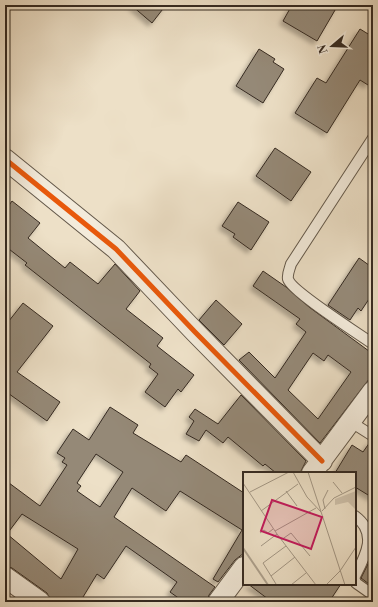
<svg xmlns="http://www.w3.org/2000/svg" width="378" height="607" viewBox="0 0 378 607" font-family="'Libre Bodoni',serif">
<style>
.building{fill:#958977;stroke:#352a21;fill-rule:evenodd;filter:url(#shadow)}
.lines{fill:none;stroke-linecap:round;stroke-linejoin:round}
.service-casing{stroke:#63584a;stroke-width:12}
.minor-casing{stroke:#63584a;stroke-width:22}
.service{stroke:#f3ebdb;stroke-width:10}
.minor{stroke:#f3ebdb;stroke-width:20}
.cycleway-casing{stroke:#f3ebdb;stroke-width:8}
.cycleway{stroke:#e8590c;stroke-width:5}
.inset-river{fill:none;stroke:#aea28f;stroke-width:2}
.inset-road{fill:none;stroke:#a39785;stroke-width:1}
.view{fill:#c2185b;fill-opacity:0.15;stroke:#c2185b;stroke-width:2}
.inset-edge{fill:none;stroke:#352a21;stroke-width:2}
</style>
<defs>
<filter id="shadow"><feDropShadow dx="-3.5" dy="3.5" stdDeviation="2" flood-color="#0004"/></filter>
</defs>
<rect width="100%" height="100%" fill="#ede0c7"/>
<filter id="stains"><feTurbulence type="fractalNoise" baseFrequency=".005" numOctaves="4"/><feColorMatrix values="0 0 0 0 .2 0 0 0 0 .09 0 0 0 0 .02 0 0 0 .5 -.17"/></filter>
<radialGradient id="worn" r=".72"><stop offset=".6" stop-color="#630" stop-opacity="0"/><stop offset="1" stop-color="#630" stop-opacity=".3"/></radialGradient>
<path class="building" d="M131,5H166L152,23Z
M292,5H338L317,41L283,21Z
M360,29L373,37V76L368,85L360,80L327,133L295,113L317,78L326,83Z
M259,49L275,59L273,62L284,69L263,103L236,86Z
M275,148L311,172L291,201L256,176Z
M12,201L40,223L28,238L65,268L70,262L98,284L115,264L140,291L126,309L163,338L157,346L194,375L181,392L178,389L165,407L145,392L158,374L149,367L151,364L25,265L27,263L5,246V211Z
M238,202L269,222L251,250L233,237L235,234L222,226Z
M359,258L373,268V293L361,311L358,308L350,320L328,305Z
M263,271L286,287L309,307L373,354V374L320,443L239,360L249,352L275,378L306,332L296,324L300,319L253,286ZM313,353L324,361L328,355L351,372L318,419L288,390Z
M216,300L242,324L224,345L199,320Z
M23,303L53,326L17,372L60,402L47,421L5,391V326Z
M241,395L306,461L300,473H276L265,464L263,466L228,437L223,443L206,430L199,441L186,434L194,421L189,417L195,409L218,424Z
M110,407L138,425L133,433L181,462L186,455L244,493V553L235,560L218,582L213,579L242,530L180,491L166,511L132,488L114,517L215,587L209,595L207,602H184L170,592L177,582L126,546L104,579L97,574L80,602H51L47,593L12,568L5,566V480L40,506L67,465L62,462L65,458L57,453L73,429L89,440ZM96,454L123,472L100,507L77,491L81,486L77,483ZM22,514L78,549L61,579L7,534Z
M370,442H373V498L355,487V473H335L352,445L363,452Z
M371,558L373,559V587L361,578Z
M248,584H341L329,602H272Z"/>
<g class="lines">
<g class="service-casing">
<path id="service" d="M373,138L291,264C290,268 287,274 288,279C291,291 359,334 373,344
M351,422L373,436
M355,516C378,533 366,555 355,576
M355,580L356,583L373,595"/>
</g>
<g class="minor-casing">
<path id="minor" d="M5,159L116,249L195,332L322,461
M312,473L373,391
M5,577L40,602
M218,602L244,567"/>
</g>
<use href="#service" class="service"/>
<use href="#minor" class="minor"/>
<g class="cycleway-casing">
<path id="cycleway" d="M5,159L116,249L195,332L322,461"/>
</g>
<use href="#cycleway" class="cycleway"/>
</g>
<g transform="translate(243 472)">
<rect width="113" height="113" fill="#ede0c7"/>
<path d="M113,19V38L105,30L92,33V27Z" fill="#cec1ab"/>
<path class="inset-river" d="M0,76L25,113"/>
<path class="inset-road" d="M50,0L64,25L78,40M65,0L102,113M90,10L99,21M0,11L34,62L73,113M43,19L54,34M7,20L46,0M82,37L80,28L85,18M18,39L55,12M79,39L91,26L113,15M32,59L73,36M17,61L21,58L25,61L30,57M38,68L48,61L67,84M18,74L34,62M97,99L113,75M28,104L52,85M33,112L20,91L43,74M48,113L63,101M83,113L97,99"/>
<path class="view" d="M29,28L79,45L68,77L18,59Z"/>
<rect width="113" height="113" class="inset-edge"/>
</g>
<rect width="378" height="607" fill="none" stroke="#ede0c7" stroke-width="20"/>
<rect x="6" y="6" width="366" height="595" fill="none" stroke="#352a21" stroke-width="2"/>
<rect x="10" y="10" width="358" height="587" fill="none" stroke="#352a21"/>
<g transform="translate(332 46) rotate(251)" stroke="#f3ebdb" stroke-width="3" paint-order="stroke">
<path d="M0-3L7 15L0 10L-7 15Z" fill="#352a21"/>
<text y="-6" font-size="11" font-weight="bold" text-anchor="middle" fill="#352a21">N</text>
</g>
<rect width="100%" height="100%" filter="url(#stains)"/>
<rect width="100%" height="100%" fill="url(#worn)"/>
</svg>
